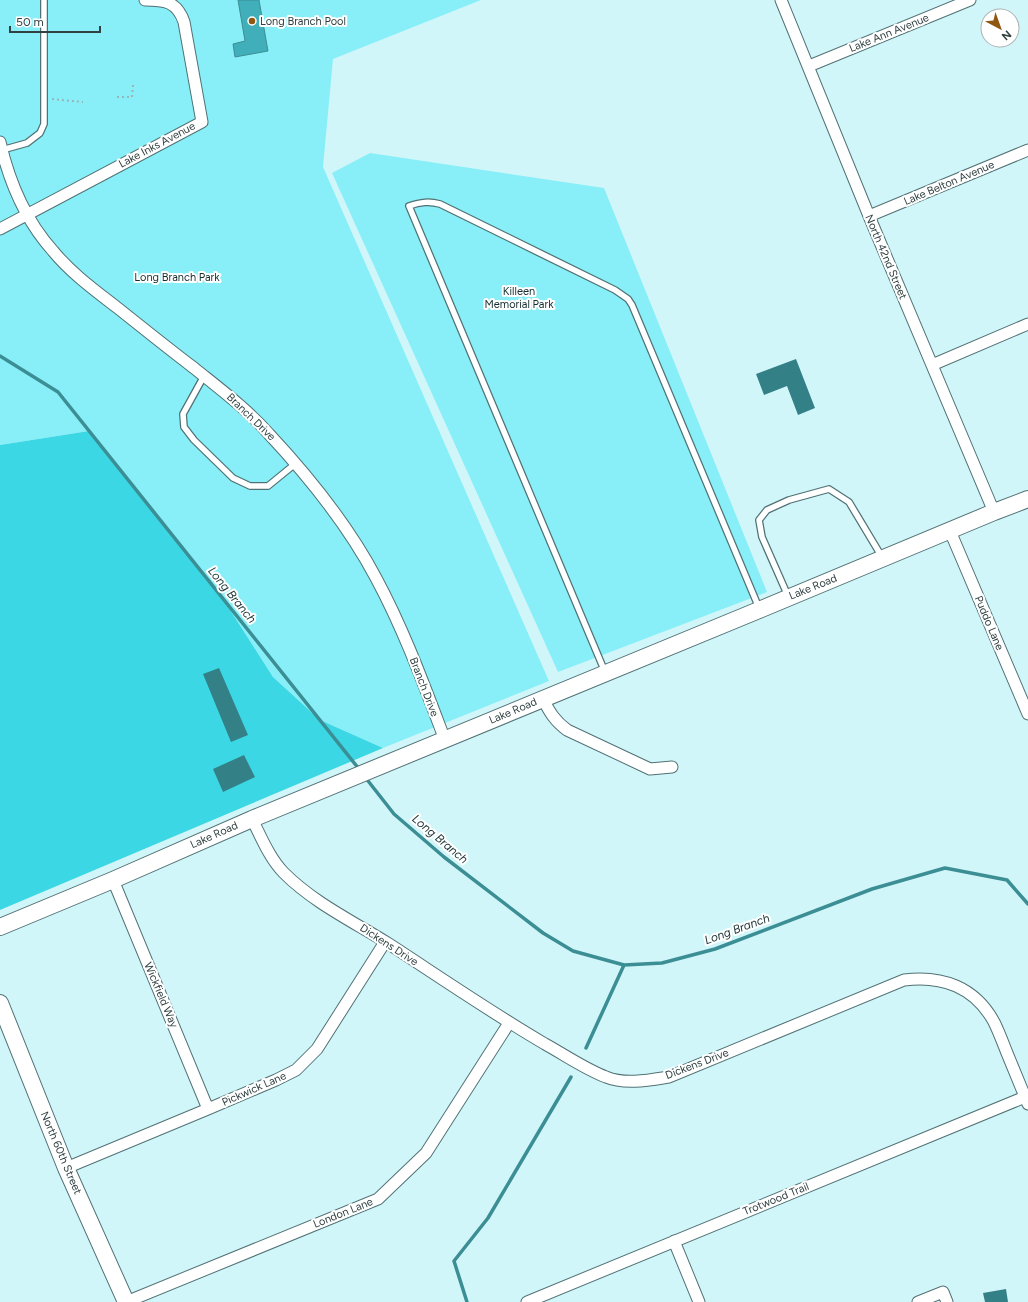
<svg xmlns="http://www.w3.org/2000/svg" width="1028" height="1302" viewBox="0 0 1028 1302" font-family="Figtree,sans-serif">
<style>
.green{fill:#88eff8}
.forest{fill:#3cd7e4}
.water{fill:#40afb9;stroke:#3c8e95}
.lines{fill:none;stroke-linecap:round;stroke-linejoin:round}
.stream{stroke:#3c8e95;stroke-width:3.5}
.building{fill:#338087}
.lane-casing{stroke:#517275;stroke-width:8}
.street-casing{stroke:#517275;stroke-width:13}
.secondary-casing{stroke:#517275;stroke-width:18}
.path{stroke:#98b5b7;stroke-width:2;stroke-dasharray:2 3;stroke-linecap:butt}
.lane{stroke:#fff;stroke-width:5.5}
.street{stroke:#fff;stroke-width:11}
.secondary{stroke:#fff;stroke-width:16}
.poi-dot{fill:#8f570f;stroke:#fff;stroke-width:1.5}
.labels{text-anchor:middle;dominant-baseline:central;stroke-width:4;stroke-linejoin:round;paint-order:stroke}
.poi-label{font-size:11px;fill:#314041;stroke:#fff;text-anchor:start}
.street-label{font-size:11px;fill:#314041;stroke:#fff}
.park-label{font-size:11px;fill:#152e30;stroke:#fff}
.water-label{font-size:12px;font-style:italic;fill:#1c3537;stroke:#fff}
</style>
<rect width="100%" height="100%" fill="#d1f6f9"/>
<path class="green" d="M0,0H481L333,59L323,167L549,681L383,748L320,720L273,677L225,602L89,431L0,445Z
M370,153L604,188L767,592L558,672L332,173Z"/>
<path class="forest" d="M89,431L225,602L273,677L320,720L383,748L0,910V445Z"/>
<path class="water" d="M238,0H259L268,51L235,57L233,44L245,41Z"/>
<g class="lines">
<path class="stream" d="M0,356L58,392L359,769
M365,777L394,814L444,857L543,933L573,951L624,965L662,963L715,949L872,889L945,868L1007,880L1028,904
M586,1048L624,965
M467,1302L454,1261L488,1218L571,1077"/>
</g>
<path class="building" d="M796,359L815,408L798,415L787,386L764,395L756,374Z
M219,668L248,735L231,742L203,674Z
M244,755L255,777L223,792L213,769Z
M1006,1289L1008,1302H985L983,1293Z"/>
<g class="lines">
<g class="lane-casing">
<path id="lane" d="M2,150L27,143L40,133L44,124V0
M204,376L183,414L184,427L194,440L233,478L250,486H268L295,464
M788,596L762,537L759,520L767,510L789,500L829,489L849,502L882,557
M605,672L409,206C421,202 429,201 440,204L615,290L628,299L632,305L759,608"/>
</g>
<g class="street-casing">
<path id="street" d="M781,0L869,216L994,512
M809,66L970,0
M0,142C9,181 26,221 53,251C72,274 96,291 119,309C144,329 169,349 194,368C220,389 247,409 269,434C310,478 348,525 376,578C404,630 424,685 445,740
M869,216L1028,150
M0,229L202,122L184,22C177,1 164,0 145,0
M932,365L1028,324
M950,531L1028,714
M543,699C550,713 555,721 567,730L650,769L672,767
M252,819C261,837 270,859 284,873C314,903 354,922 389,944C441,978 492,1013 545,1044C565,1055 585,1069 606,1077C625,1085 650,1080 669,1077L904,980C942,975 975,987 994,1022C999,1032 1003,1043 1007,1053C1014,1070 1021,1087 1028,1104
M113,880L208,1109
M66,1168L208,1109L276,1080L296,1070L317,1049L385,942
M674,1241L699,1302
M126,1302L378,1199L426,1153L509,1023
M527,1302L1025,1097
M918,1302L943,1292L947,1302"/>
</g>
<g class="secondary-casing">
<path id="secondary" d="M0,927L113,880L252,819L759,610L994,512L1028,499
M0,1003L66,1168L126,1302"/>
</g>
<path class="path" d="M117,97H132L133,85
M52,99L83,102"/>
<use href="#lane" class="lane"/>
<use href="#street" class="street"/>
<use href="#secondary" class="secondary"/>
</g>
<circle class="poi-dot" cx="252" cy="21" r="4"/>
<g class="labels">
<g class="poi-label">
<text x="260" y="21">Long Branch Pool</text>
</g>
<g class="street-label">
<text transform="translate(889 33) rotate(-22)">Lake Ann Avenue</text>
<text transform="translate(157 145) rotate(-28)">Lake Inks Avenue</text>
<text transform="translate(949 183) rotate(-23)">Lake Belton Avenue</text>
<text transform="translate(886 257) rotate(67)">North 42nd Street</text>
<text transform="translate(251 417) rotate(44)">Branch Drive</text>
<text transform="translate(813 587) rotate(-22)">Lake Road</text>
<text transform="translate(989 623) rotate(67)">Puddo Lane</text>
<text transform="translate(424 687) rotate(69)">Branch Drive</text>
<text transform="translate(513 711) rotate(-23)">Lake Road</text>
<text transform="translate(214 835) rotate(-24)">Lake Road</text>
<text transform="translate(389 945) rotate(33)">Dickens Drive</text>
<text transform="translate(161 995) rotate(67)">Wickfield Way</text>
<text transform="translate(697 1064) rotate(-21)">Dickens Drive</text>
<text transform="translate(254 1089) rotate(-24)">Pickwick Lane</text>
<text transform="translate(61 1153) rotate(67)">North 60th Street</text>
<text transform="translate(776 1199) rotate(-22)">Trotwood Trail</text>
<text transform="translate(343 1213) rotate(-22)">London Lane</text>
</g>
<g class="park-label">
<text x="177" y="277">Long Branch Park</text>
<text x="519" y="291">Killeen<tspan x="519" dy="13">Memorial Park</tspan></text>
</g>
<g class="water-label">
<text transform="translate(232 595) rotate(51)">Long Branch</text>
<text transform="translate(440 839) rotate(40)">Long Branch</text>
<text transform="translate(737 929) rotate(-20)">Long Branch</text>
</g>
</g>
<g transform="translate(1000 28) rotate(139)"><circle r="19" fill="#ffffff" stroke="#adb3b3"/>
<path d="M0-3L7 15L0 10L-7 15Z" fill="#8f570f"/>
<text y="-6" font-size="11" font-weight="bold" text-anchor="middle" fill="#314041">N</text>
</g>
<path d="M10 26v6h90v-6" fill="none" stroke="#314041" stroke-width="2"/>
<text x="16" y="26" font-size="12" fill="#314041" stroke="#ffffff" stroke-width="3" paint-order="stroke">50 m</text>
</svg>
